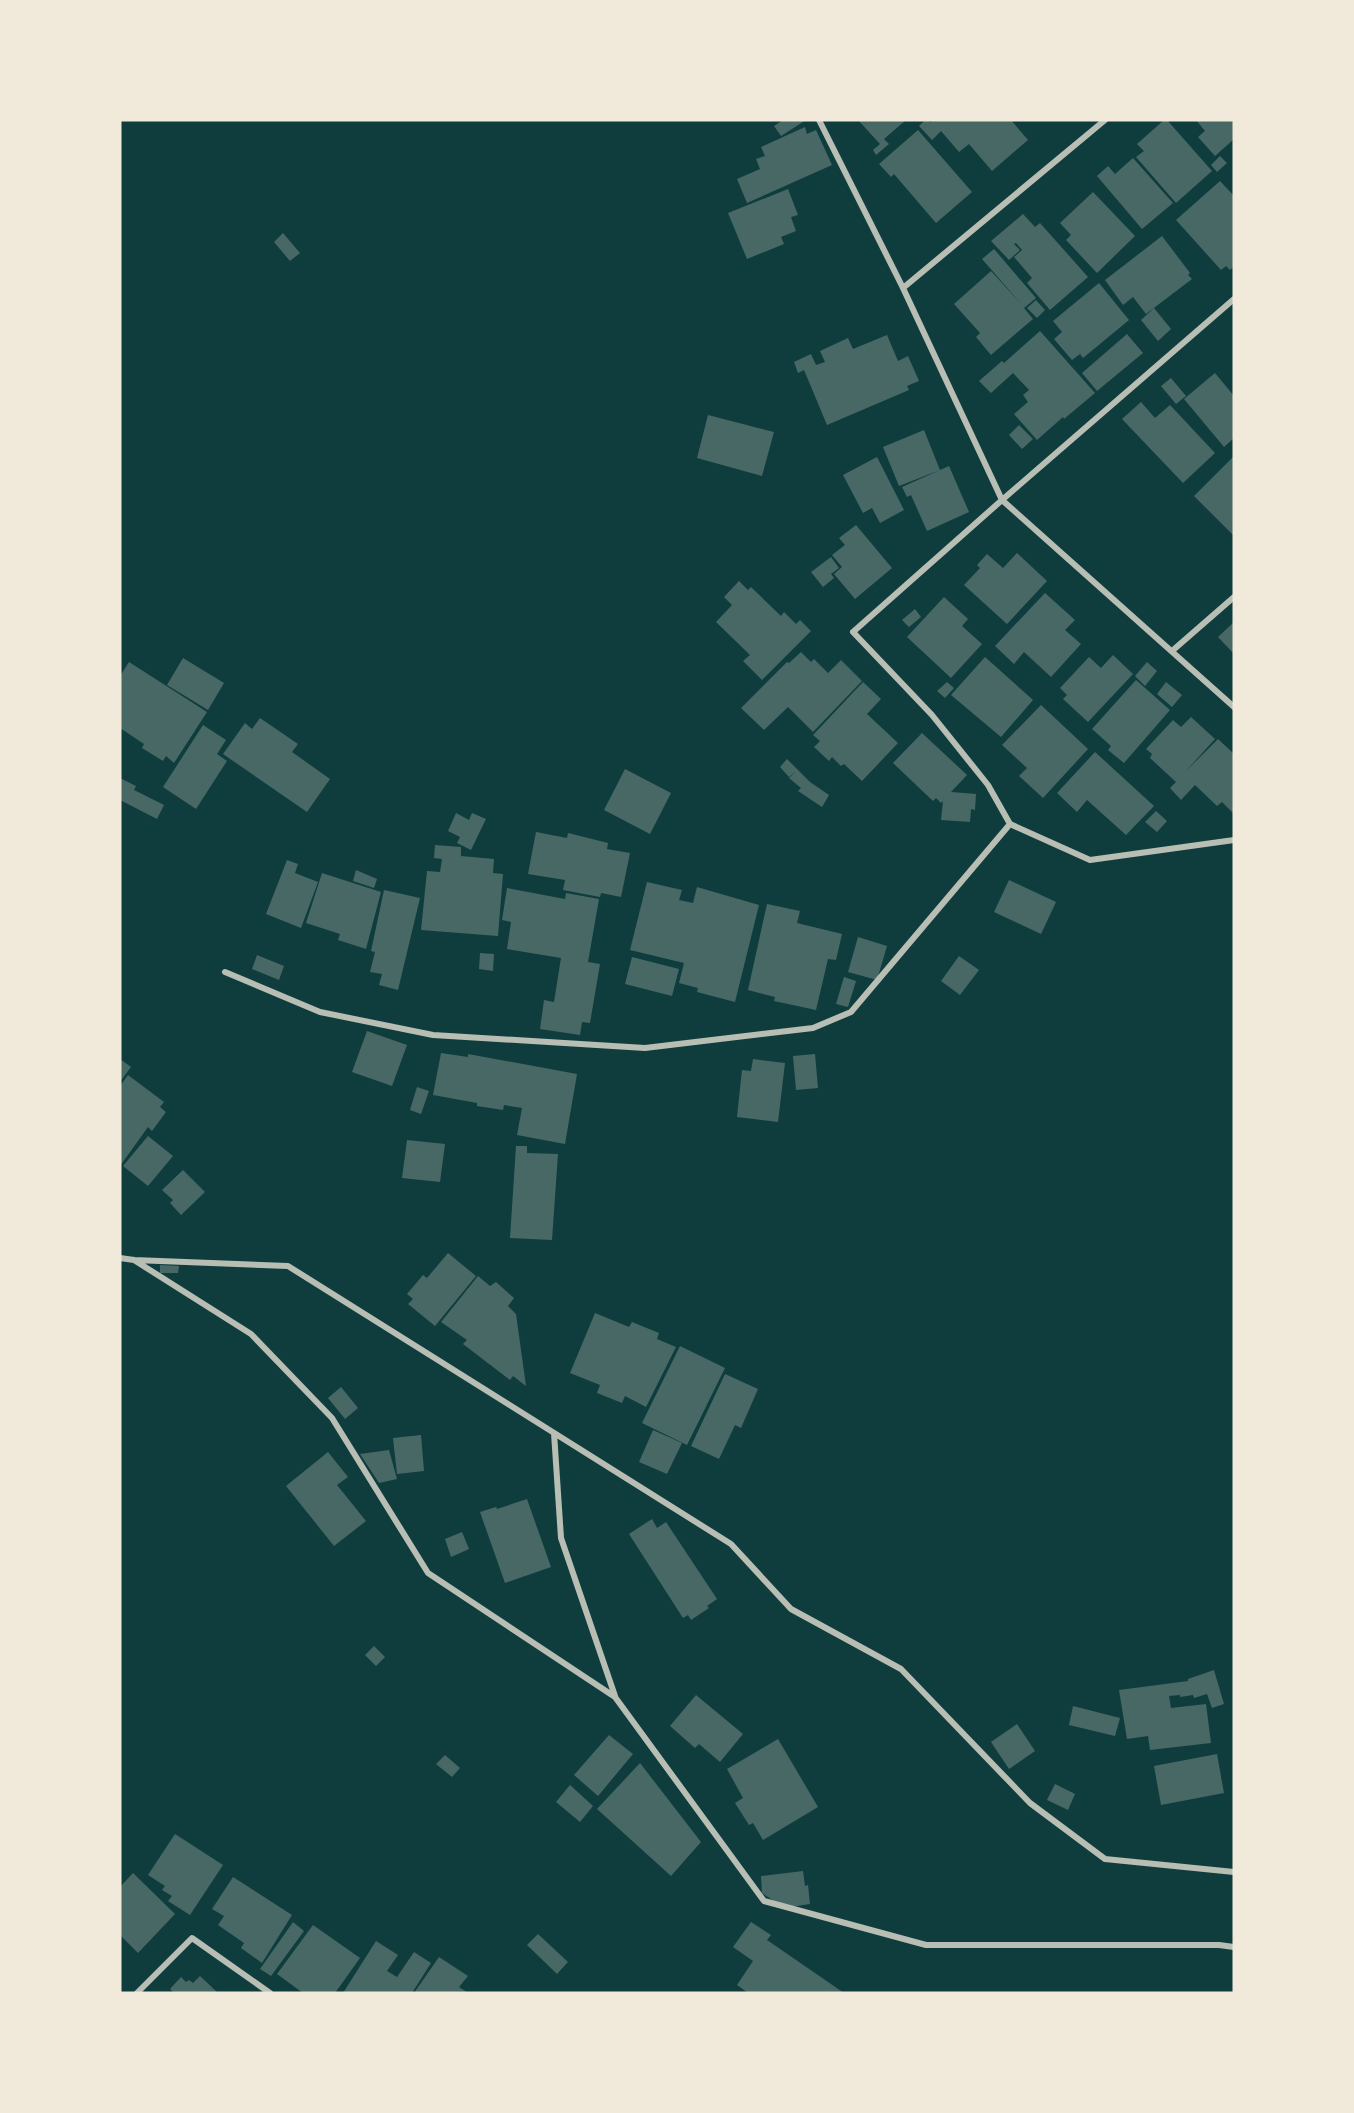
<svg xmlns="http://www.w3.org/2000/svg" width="1354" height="2113" viewBox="0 0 1354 2113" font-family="'Fira Sans Condensed',sans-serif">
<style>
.building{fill:#486865}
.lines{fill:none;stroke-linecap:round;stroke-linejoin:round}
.minor{stroke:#b8beb3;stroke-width:6}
</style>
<rect width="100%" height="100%" fill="#0f3d3e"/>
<path class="building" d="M783,120H806L781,136L774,126Z
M858,120H906L884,139L889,144L876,155L873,150L880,144Z
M925,120L931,122L933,120H1011L1028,140L992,171L969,144L959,152L941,131L932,140L919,126Z
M1164,120H1167L1212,171L1176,203L1136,157L1144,151L1137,144Z
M1196,120H1234V139L1215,156L1198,137L1205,131Z
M805,127L807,134L816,130L832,165L747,203L737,179L760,169L756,159L765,156L761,147Z
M918,130L972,192L936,223L894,174L891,177L879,164Z
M1220,156L1227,163L1217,172L1211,165Z
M1133,158L1173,203L1142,229L1097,176L1108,166L1115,174Z
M1220,181L1234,196V266L1230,270L1226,266L1221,270L1176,220Z
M788,189L798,215L791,217L796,231L781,237L784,244L747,259L728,213Z
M1093,192L1135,236L1097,273L1066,240L1071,235L1060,223Z
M1023,214L1035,227L1040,223L1088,277L1050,310L1027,283L1032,278L1014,257L1022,250L1016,243L1014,244L1020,250L1009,260L991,241Z
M283,233L300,253L290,261L274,242Z
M1162,236L1190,273L1188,275L1192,279L1146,314L1133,297L1123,305L1105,280Z
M994,249L1036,298L1024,308L1033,319L991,355L976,337L980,333L954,304L991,271L1023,306L982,259Z
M1099,283L1129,320L1083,358L1080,354L1072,360L1054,339L1062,332L1053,321Z
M1036,300L1045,310L1037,318L1027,308Z
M1154,308L1171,329L1158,341L1141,320Z
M1040,331L1095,393L1064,419L1063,417L1037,440L1014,414L1028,402L1023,395L1029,390L1013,373L991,393L979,381L1002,361L1004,363Z
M1127,334L1143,353L1097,391L1082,373Z
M887,335L898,361L908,356L919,381L907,386L909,390L827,425L804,370L798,373L794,362L811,354L816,365L825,362L820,351L848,338L853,349Z
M1215,373L1234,396V438L1224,447L1184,399Z
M1171,378L1186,396L1176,404L1161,386Z
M1141,402L1155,418L1170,405L1215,453L1183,483L1122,419Z
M708,415L774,432L762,476L697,458Z
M1019,425L1033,439L1022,449L1009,435Z
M924,430L940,470L899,486L883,447Z
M1234,456V536L1194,496Z
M877,457L904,510L880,523L872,508L863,513L843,475Z
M949,466L969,512L927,531L911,495L907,497L902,487Z
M856,525L892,568L855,599L834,574L842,567L832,555L845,545L839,538Z
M1017,553L1047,581L1007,624L964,585L980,568L977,565L987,554L1003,568Z
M831,557L839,568L831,574L834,578L823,587L811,572Z
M739,581L748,590L751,587L781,616L784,612L796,624L800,620L811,631L762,680L743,661L750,655L716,622L732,605L724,597Z
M1045,593L1075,620L1065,630L1081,644L1051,677L1024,652L1014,664L995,646Z
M944,597L968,619L962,626L982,644L951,678L907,637Z
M915,609L921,617L909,627L902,620Z
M1234,622V654L1218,637Z
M801,652L811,662L814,659L828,673L841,660L862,681L813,732L788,707L764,730L741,708L787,662L789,663Z
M1113,655L1133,674L1088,722L1063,699L1067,695L1060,688L1089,657L1101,668Z
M985,657L1033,700L1001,737L951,695Z
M183,658L224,683L208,710L167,685Z
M129,662L207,712L174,763L166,756L163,761L142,748L144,744L120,728V676Z
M1147,662L1157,671L1145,686L1135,676Z
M1136,680L1170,710L1124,763L1108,750L1111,746L1092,729Z
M863,682L881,699L867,714L898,743L862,781L844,764L841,766L832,757L829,761L814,747L820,741L813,735Z
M947,682L954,688L945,698L937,691Z
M1166,682L1182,695L1172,707L1157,694Z
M1041,705L1088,749L1043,798L1019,776L1027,768L1002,745Z
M1191,717L1215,739L1186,771L1218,739L1234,754V814L1222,802L1217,806L1195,785L1181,800L1170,788L1176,782L1150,758L1152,754L1146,749L1173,720L1181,727Z
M260,718L298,744L292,752L330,779L307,812L223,754L245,723L252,729Z
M203,725L226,740L217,754L227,761L196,809L163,787Z
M922,733L967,775L951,792L976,794L975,810L971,809L970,822L941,820L943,801L941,803L936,798L933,801L893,763Z
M1095,752L1154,806L1126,835L1087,800L1077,812L1057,793Z
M787,759L810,782L829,795L822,807L798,791L801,788L789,778L795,772L789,777L780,767Z
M625,769L671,793L650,834L604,810Z
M120,778L136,786L134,790L164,805L157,819L120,800Z
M1156,811L1167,821L1157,832L1145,822Z
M456,813L469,820L472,813L486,819L471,850L457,843L460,837L448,831Z
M536,832L567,838L568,833L608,843L607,849L630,853L621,897L601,893L600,897L563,890L565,880L528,874Z
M435,845L461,847V856L494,859L493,873L503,874L498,936L421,930L427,871L440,872L442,859L434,858Z
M287,860L298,864L295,873L318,882L301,928L266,914Z
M356,870L377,879L374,888L353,881Z
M322,873L381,892L366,949L338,940L340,934L306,923Z
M1009,880L1056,902L1041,934L994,912Z
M647,882L682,890L679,900L693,903L697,887L759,905L735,1002L697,992L698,988L679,983L684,963L630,950Z
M507,888L565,899L566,893L599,899L588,962L600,964L590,1023L582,1022L580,1035L540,1029L544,1000L554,1002L561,958L507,949L511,922L502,920Z
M384,890L420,898L398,990L379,985L382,974L370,972L375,952L371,951Z
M767,904L800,911L797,923L842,934L836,960L828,959L816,1010L774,1001L775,997L748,990Z
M858,937L887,946L877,980L848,972Z
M480,953L494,954L493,971L479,969Z
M257,955L284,966L279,980L252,969Z
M959,956L979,970L960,995L941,981Z
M632,957L679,969L672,996L625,984Z
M844,977L856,981L848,1007L836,1004Z
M367,1031L407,1045L392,1086L352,1072Z
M441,1053L468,1057V1054L577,1074L565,1144L517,1135L522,1108L504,1105L503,1110L477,1106V1103L433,1095Z
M815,1054L818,1088L796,1090L793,1056Z
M120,1059L131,1067L120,1082Z
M753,1059L785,1063L778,1122L737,1117L742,1070L751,1071Z
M128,1075L164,1102L160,1107L166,1112L152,1131L148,1127L120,1166V1086Z
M417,1087L429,1091L421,1114L410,1110Z
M148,1136L173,1156L148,1186L123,1166Z
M407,1140L445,1144L440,1182L402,1178Z
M516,1146H527V1153L558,1154L552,1240L510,1238Z
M183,1170L205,1192L181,1215L170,1203L173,1200L162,1190Z
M448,1253L476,1276L435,1326L408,1304L413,1299L407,1294L423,1275L427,1278Z
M160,1265L179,1266L178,1273H160Z
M478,1276L490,1286L496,1282L514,1298L508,1306L516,1314L526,1386L513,1376L510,1380L463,1344L467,1340L441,1322Z
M595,1313L629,1327L632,1322L659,1333L657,1339L676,1347L646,1407L625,1396L622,1403L597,1393L600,1385L570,1373Z
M680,1346L725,1368L687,1445L642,1423Z
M725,1374L758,1389L741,1428L735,1425L719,1459L691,1446Z
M341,1387L358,1408L345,1419L328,1398Z
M653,1430L682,1443L667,1474L639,1462Z
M421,1435L424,1471L397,1474L393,1438Z
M389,1450L397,1479L379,1483L360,1454Z
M328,1452L348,1477L337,1485L366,1521L334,1546L286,1486Z
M527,1499L551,1567L505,1583L480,1512L496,1507L497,1509Z
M652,1519L657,1528L666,1522L717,1599L707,1606L709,1608L691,1620L688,1615L683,1618L629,1534Z
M462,1532L469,1549L451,1557L445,1539Z
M374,1646L385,1657L376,1666L365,1655Z
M1214,1670L1224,1704L1212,1708L1207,1694L1194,1698L1193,1695L1180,1697V1695L1169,1696L1171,1708L1206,1704L1211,1743L1150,1750L1148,1736L1127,1739L1119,1690L1188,1681V1679Z
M696,1695L743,1734L720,1762L699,1744L695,1748L670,1726Z
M1073,1706L1120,1718L1115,1736L1069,1725Z
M1017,1724L1035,1751L1009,1769L991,1742Z
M609,1735L633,1754L598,1796L574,1775Z
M778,1739L818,1807L763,1840L753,1823L749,1825L735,1803L743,1798L727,1769Z
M1217,1754L1224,1793L1161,1805L1154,1766Z
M445,1755L460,1768L452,1777L436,1764Z
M640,1763L701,1842L671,1876L597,1809Z
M1055,1784L1075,1794L1068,1810L1047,1800Z
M570,1785L593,1806L580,1822L556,1802Z
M175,1834L223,1865L190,1915L168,1901L172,1896L162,1890L165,1886L148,1875Z
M803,1871L805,1886L808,1885L810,1904L784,1908L762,1893L761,1876Z
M133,1873L175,1914L138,1953L120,1935V1887Z
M233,1877L292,1915L262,1963L241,1948L244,1943L218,1925L224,1916L212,1909Z
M293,1922L304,1931L271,1976L260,1969Z
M751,1922L771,1935L767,1940L844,1993H748L737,1985L753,1961L733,1947Z
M313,1925L360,1958L335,1993H303L277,1974Z
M538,1934L568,1962L557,1974L527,1945Z
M376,1941L398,1955L387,1971L397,1977L414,1952L431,1963L412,1993H343Z
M439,1957L468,1976L459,1987L468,1993H414Z
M200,1976L218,1993H174L170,1989L181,1977L186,1982L189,1980L193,1983Z"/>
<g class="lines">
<path class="minor" d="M819,120L903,288L1002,500L1234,707
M903,288L1105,120
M1172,651L1234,597
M1010,824L988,785L932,715L853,632L1002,500L1234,299
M225,972L320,1012L433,1035L645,1048L813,1028L851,1012L1010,824L1090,860L1234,840
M120,1258L134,1260L288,1266L731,1544L791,1609L901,1669L1030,1803L1105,1859L1234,1872
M134,1260L251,1334L332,1418L428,1573L615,1697L764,1901L926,1945H1219L1234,1947
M554,1433L561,1538L615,1696
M137,1993L192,1938L270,1993"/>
</g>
<rect width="1354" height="2113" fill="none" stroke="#f1e9da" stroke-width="243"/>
</svg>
